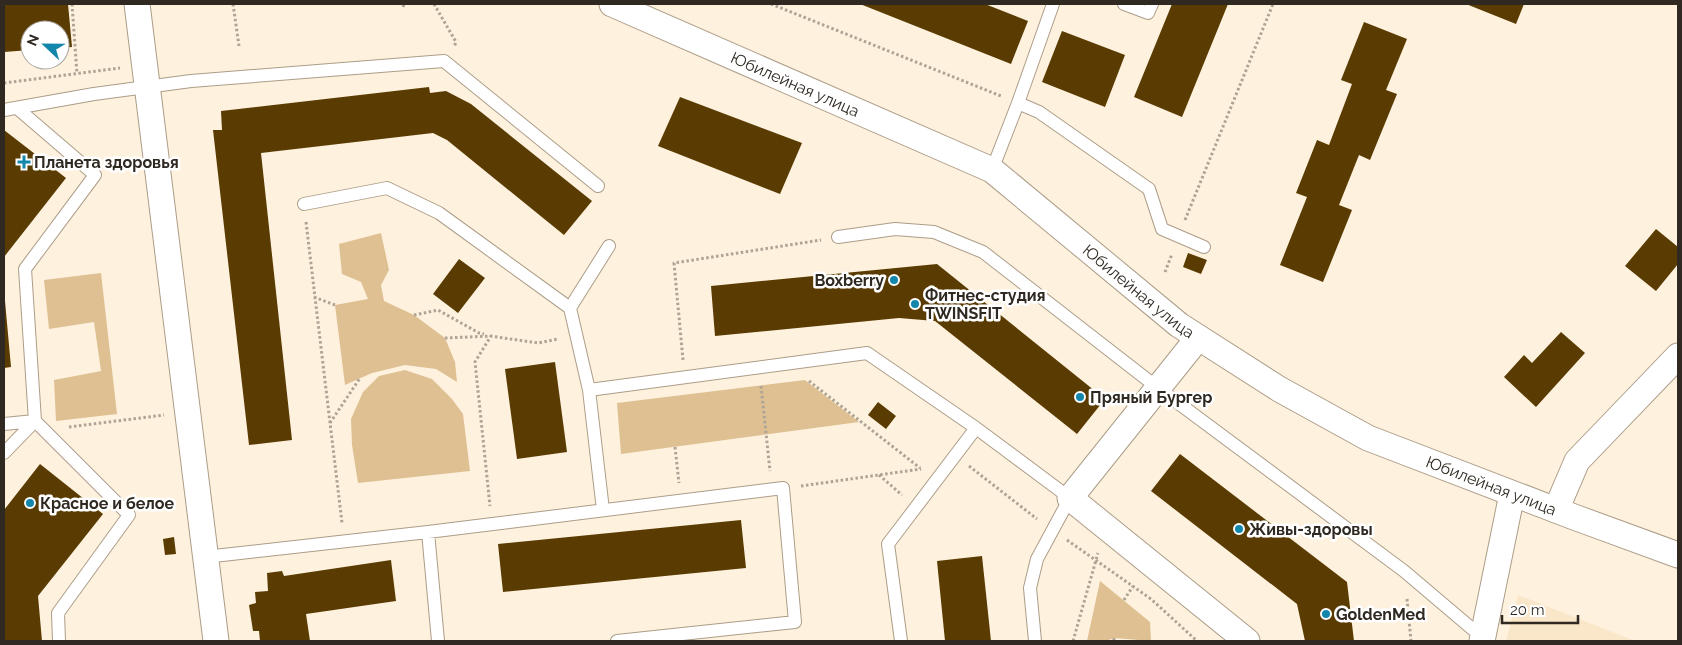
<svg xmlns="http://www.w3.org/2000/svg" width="1682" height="645" viewBox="0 0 1682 645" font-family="Raleway,sans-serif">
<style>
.built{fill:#fae6c8}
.green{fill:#dfc093}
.building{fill:#5a3c02}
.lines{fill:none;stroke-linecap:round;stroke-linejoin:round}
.service-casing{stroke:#ac9d88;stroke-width:14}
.minor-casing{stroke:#ac9d88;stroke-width:27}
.path{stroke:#aea495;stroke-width:3;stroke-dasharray:2.5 2.5;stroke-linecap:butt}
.service{stroke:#fff;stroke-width:12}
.minor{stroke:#fff;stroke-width:25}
.poi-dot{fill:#1386ab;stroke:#fff;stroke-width:2}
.labels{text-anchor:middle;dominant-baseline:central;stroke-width:5;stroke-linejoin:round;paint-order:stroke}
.street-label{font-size:16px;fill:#2f2921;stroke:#fff}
.poi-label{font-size:16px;font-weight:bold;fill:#2f2921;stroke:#fff;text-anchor:start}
</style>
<rect width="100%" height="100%" fill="#fef1de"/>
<path class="built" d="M1518,595L1635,641H1506Z"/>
<path class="green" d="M381,233L389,270L381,285L384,301L414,315L445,338L455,362L457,382L436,369L405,365L372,373L345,385L335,305L368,299L361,282L342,274L339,244Z
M101,273L117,414L56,421L54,380L101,371L94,322L49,329L44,280Z
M405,370L432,379L452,399L463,414L470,471L358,483L352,445L351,419L363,392L379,376Z
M805,380L859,422L621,454L617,403Z
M1100,581L1150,622L1151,641L1114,638L1106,641H1087Z"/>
<path class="building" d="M4,4H68L72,47L60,48V30H30V50L4,52Z
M860,4H985L1028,21L1011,64Z
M1172,4H1228L1182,117L1134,97Z
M1466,4H1524L1516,24Z
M1364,22L1407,39L1386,90L1397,94L1370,160L1359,155L1339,205L1352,210L1323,282L1280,265L1307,197L1296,193L1317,140L1329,145L1352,84L1341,80Z
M1062,31L1125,55L1105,107L1042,82Z
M429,87L430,93L446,91L471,104L592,201L564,235L447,140L433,133L261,153L292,440L249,445L213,130H222L221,111Z
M680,97L802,143L780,194L658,146Z
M4,130L66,178L4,257Z
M1656,229L1678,247V264L1656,291L1625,266Z
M1188,253L1207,260L1201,274L1183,267Z
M459,259L485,278L458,313L433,294Z
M937,264L1105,399L1077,434L935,321L899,318L715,336L711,286Z
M4,301H5L11,367L4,368Z
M1561,332L1585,353L1536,407L1504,377L1524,355L1532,363Z
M555,362L567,452L517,459L505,369Z
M878,402L896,416L886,429L868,415Z
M1180,454L1347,582L1354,641H1305L1297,604L1151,491Z
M40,464L103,514L38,596L42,641H4V510Z
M741,520L746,568L503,592L498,544Z
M174,537L176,554L165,555L163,539Z
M982,556L991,641H945L937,561Z
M391,560L396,601L306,614L310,641H260L259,631H253L249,605L256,603L255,592L268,591L267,573L282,571L284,576Z"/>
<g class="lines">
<g class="service-casing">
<path id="service" d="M1124,4L1148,13L1152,4
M1018,103L1039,112L1149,189L1162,229L1204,247
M17,108L95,175L25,269L35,421L129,515L58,613L59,641
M4,110L94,94L191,81L444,61L598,186
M992,170L1018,103L1053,4
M304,204L387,188L439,213L570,308L589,390
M838,237L895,229L934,232L983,252L1158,388L1404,571L1483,638
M570,308L609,246
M4,424L35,421
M4,453L35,421
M603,510L589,390L867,353L976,428L1070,498L1037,559L1030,588L1035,641
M428,532L438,641
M205,557L428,532L783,488L795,622L617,641
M901,641L888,544L976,428"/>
</g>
<g class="minor-casing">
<g id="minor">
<path d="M137,4L216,641"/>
<path id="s1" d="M612,4L992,170L1179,325L1279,389L1368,438L1574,517L1678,555"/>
<path d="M1198,338L1070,498L1247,641"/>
<path d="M1556,510L1577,461L1678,356"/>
<path d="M1482,641L1512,494"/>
</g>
</g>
<path class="path" d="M72,4L77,74
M233,4L239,46
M434,4L456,42L454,47
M771,4L1001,96
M403,7L404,4
M4,83L120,68
M1185,220L1273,4
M306,222L342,523
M1165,272L1172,254
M314,297L335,305
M414,315L438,310L479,333L484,334
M490,336L538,343L558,339
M445,338L491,336L475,362L490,506
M683,360L674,263L821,240
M809,381L920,468
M761,386L770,471
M330,423L360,378
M69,427L164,415
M675,447L679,483
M969,466L1037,519
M879,475L902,495
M801,486L921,469
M1067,540L1151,599L1197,641
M1407,599L1411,641
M1124,600L1133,586
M1114,638V641
M1073,641L1098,553"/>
<use href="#service" class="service"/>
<use href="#minor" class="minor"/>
</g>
<g class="poi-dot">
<path d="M21.5 154.5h5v5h5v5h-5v5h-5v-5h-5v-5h5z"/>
<circle cx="894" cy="280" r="5"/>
<circle cx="915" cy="304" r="5"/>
<circle cx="1080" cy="397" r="5"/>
<circle cx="30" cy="503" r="5"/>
<circle cx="1239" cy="529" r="5"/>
<circle cx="1326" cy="614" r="5"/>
</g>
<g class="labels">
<g class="street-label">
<text stroke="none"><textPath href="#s1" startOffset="200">Юбилейная улица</textPath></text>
<text stroke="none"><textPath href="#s1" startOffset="605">Юбилейная улица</textPath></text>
<text stroke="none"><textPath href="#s1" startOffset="1010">Юбилейная улица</textPath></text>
</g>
<g class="poi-label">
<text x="34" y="162">Планета здоровья</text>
<text x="884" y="280" text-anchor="end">Boxberry</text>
<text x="925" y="295">Фитнес-студия<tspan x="925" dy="18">TWINSFIT</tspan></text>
<text x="1090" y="397">Пряный Бургер</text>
<text x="40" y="503">Красное и белое</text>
<text x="1249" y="529">Живы-здоровы</text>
<text x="1336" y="614">GoldenMed</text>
</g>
</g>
<rect width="1682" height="645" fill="none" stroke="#2f2921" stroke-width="10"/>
<g transform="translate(45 45) rotate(292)"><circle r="24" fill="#ffffff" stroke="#aca9a6"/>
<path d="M0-4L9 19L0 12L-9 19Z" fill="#1386ab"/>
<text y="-8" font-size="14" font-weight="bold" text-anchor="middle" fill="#2f2921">N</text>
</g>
<path d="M1502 615v8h76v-8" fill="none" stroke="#2f2921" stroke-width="2.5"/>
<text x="1510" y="615" font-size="15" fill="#2f2921" stroke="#ffffff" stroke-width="4" paint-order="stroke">20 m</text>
</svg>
